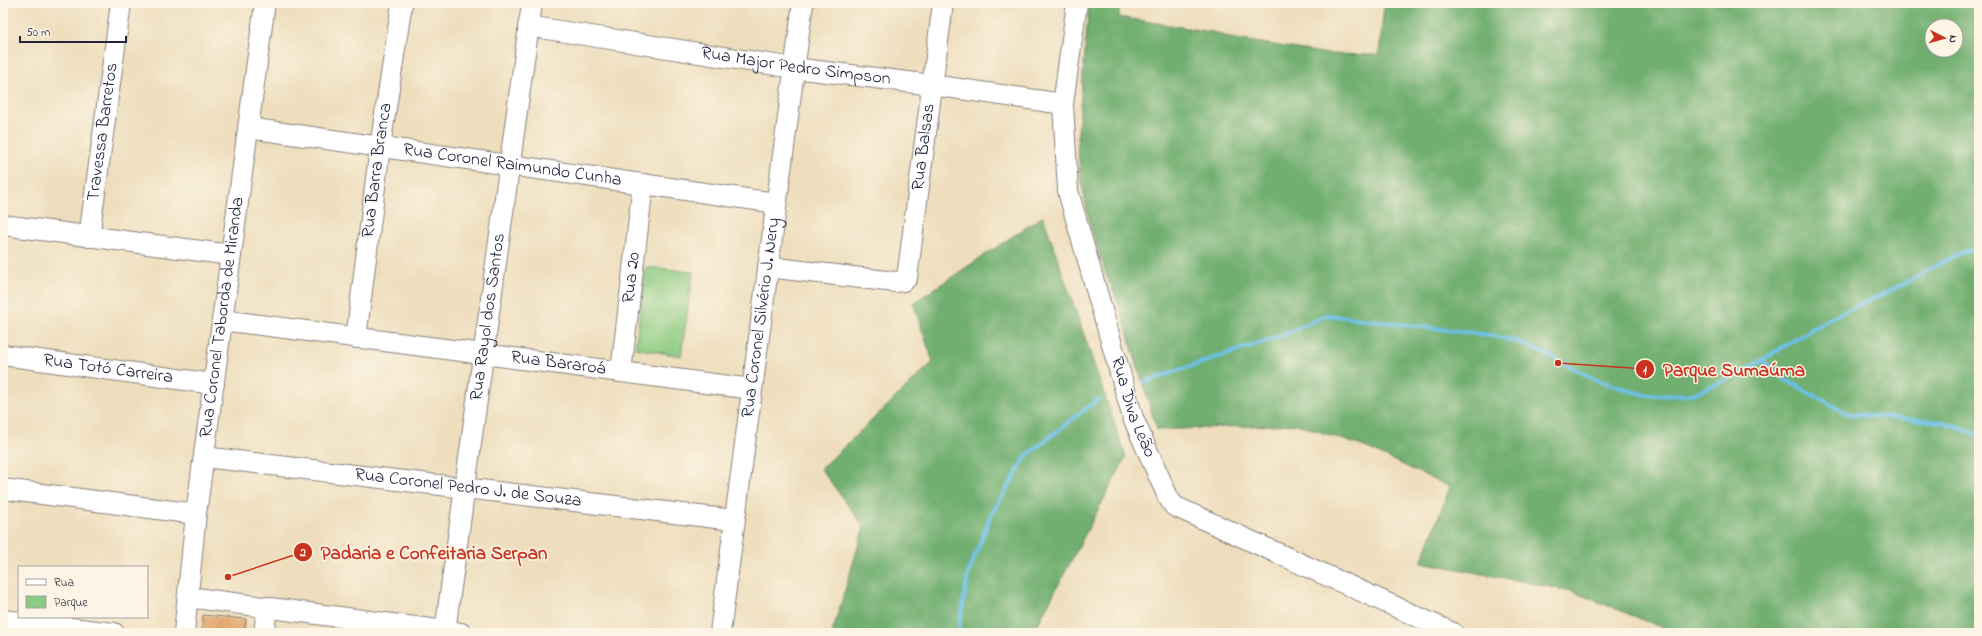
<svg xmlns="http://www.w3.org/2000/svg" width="1982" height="636" viewBox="0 0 1982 636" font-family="'Indie Flower',sans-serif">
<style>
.green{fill:#8ccb81;stroke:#57765e}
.forest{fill:#71af6f;stroke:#4a6855;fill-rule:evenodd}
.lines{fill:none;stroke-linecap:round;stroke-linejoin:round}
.stream{stroke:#6cc1e9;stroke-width:4}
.building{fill:#e2a46a}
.minor-casing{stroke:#88807c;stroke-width:22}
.minor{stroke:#fff;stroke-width:20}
.labels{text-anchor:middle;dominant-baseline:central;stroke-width:3;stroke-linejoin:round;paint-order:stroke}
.street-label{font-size:18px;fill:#22223b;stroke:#fcf5e5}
.leader{fill:none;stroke:#c8321e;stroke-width:1.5}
.callout-dot{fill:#c8321e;stroke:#fcf5e5;stroke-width:1.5}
.mark-label{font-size:12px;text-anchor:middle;font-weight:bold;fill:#fff}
.callout-label{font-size:19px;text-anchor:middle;font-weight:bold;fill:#c8321e;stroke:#fcf5e5;stroke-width:3;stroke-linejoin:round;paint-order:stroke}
</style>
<rect width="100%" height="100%" fill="#fcf5e5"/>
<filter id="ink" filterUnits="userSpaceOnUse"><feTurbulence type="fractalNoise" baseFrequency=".025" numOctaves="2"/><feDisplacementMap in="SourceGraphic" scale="8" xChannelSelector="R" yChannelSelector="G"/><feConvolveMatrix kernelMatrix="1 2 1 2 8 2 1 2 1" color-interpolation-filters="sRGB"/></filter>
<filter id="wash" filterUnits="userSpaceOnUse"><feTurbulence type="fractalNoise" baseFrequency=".012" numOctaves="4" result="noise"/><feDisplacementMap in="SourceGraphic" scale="16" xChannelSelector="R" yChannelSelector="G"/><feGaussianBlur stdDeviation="0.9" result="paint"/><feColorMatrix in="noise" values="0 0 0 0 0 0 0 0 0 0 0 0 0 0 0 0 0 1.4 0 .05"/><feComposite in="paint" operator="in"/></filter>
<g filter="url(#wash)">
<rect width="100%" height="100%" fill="#eedebd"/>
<path class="green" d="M646,267L693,272L681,356L635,348Z"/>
<path class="forest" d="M1089,3H1120L1119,17L1218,33L1230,38L1328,54L1379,55L1384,5L1391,3H1979V633H1676L1571,591L1421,562L1450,487L1365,447L1297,424L1157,430L1118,302L1106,275L1091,228L1081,180L1077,144ZM1932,26H1956V50H1932Z
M1043,216L1126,457L1033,633H832L864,527L821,469L933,362L913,303Z"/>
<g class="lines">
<path class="stream" d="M1762,360L1786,380L1848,414L1943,422L1979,435
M1144,382L1281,336L1327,315L1489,335L1516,341L1548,355L1596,380L1645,395H1690L1738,375L1830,318L1894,289L1956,255L1979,246
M958,633L968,574L990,517L1027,455L1098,399"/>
</g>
<g id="blocks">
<path class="building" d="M203,615L246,619L244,633H202Z"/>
</g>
</g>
<g filter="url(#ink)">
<use href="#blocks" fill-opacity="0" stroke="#88807c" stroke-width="1"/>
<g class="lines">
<g class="minor-casing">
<g id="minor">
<path id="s1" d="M1077,3L1063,104L1068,191L1133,418L1168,497L1174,506L1453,633"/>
<path id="s2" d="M528,26L794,68L932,85L1063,104"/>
<path id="s3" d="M248,128L776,203"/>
<path d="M3,225L231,255"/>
<path id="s4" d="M89,237L121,3"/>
<path id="s5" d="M768,267L895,282L903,281L907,278L943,3"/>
<path id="s6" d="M222,320L752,389"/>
<path id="s7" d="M356,338L380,147L402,3"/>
<path id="s8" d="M3,355L214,384"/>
<path id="s9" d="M621,372L643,184"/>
<path id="s10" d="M204,457L733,520"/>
<path d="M3,489L196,514"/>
<path d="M188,597L461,633"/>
<path d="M3,620L114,633"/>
<path id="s11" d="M445,631L532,3"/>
<path id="s12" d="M184,633L196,514L265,3"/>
<path d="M264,633L267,607"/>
<path id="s13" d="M720,633L803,3"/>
</g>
</g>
<use href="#minor" class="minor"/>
</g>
</g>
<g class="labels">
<g class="street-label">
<text stroke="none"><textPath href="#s2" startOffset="271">Rua Major Pedro Simpson</textPath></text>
<text stroke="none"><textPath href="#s4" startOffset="106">Travessa Barretos</textPath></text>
<text stroke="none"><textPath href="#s5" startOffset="273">Rua Balsas</textPath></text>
<text stroke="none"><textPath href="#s3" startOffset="267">Rua Coronel Raimundo Cunha</textPath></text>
<text stroke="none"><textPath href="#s7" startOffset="169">Rua Barra Branca</textPath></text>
<text stroke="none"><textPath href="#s9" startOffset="95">Rua 20</textPath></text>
<text stroke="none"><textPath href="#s11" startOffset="317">Rua Rayol dos Santos</textPath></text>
<text stroke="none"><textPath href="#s12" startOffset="318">Rua Coronel Taborda de Miranda</textPath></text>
<text stroke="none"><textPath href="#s13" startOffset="318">Rua Coronel Silvério J. Nery</textPath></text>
<text stroke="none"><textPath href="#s6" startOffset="339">Rua Bararoá</textPath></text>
<text stroke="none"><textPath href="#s8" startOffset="106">Rua Totó Carreira</textPath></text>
<text stroke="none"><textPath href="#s1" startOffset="415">Rua Diva Leão</textPath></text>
<text stroke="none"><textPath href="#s10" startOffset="266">Rua Coronel Pedro J. de Souza</textPath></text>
</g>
</g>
<path class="leader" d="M1558 363L1645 369M228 577L303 552"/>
<g class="callout-dot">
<circle cx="1558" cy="363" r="4"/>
<circle cx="228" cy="577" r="4"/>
<circle cx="1645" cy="369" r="10"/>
<circle cx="303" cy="552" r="10"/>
</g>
<g class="mark-label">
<text x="1645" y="374">1</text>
<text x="303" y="556">2</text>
</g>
<g class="callout-label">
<text x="1734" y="376">Parque Sumaúma</text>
<text x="434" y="559">Padaria e Confeitaria Serpan</text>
</g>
<rect width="1982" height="636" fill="none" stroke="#fcf5e5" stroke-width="16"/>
<rect x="18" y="566" width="130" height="52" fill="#fcf5e5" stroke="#a5a1a1"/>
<rect x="26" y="579" width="20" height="6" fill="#ffffff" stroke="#a5a1a1"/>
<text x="54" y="586" font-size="12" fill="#22223b">Rua</text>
<rect x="26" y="596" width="20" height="12" fill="#8ccb81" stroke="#a5a1a1"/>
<text x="54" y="606" font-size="12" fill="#22223b">Parque</text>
<g transform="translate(1944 38) rotate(96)"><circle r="19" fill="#fcf5e5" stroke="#a5a1a1"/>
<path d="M0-3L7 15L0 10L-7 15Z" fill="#c8321e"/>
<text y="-6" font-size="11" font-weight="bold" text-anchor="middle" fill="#22223b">N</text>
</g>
<path d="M20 36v6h106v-6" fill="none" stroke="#22223b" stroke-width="2"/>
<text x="26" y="36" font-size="12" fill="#22223b" stroke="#fcf5e5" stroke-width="3" paint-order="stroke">50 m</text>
</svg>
